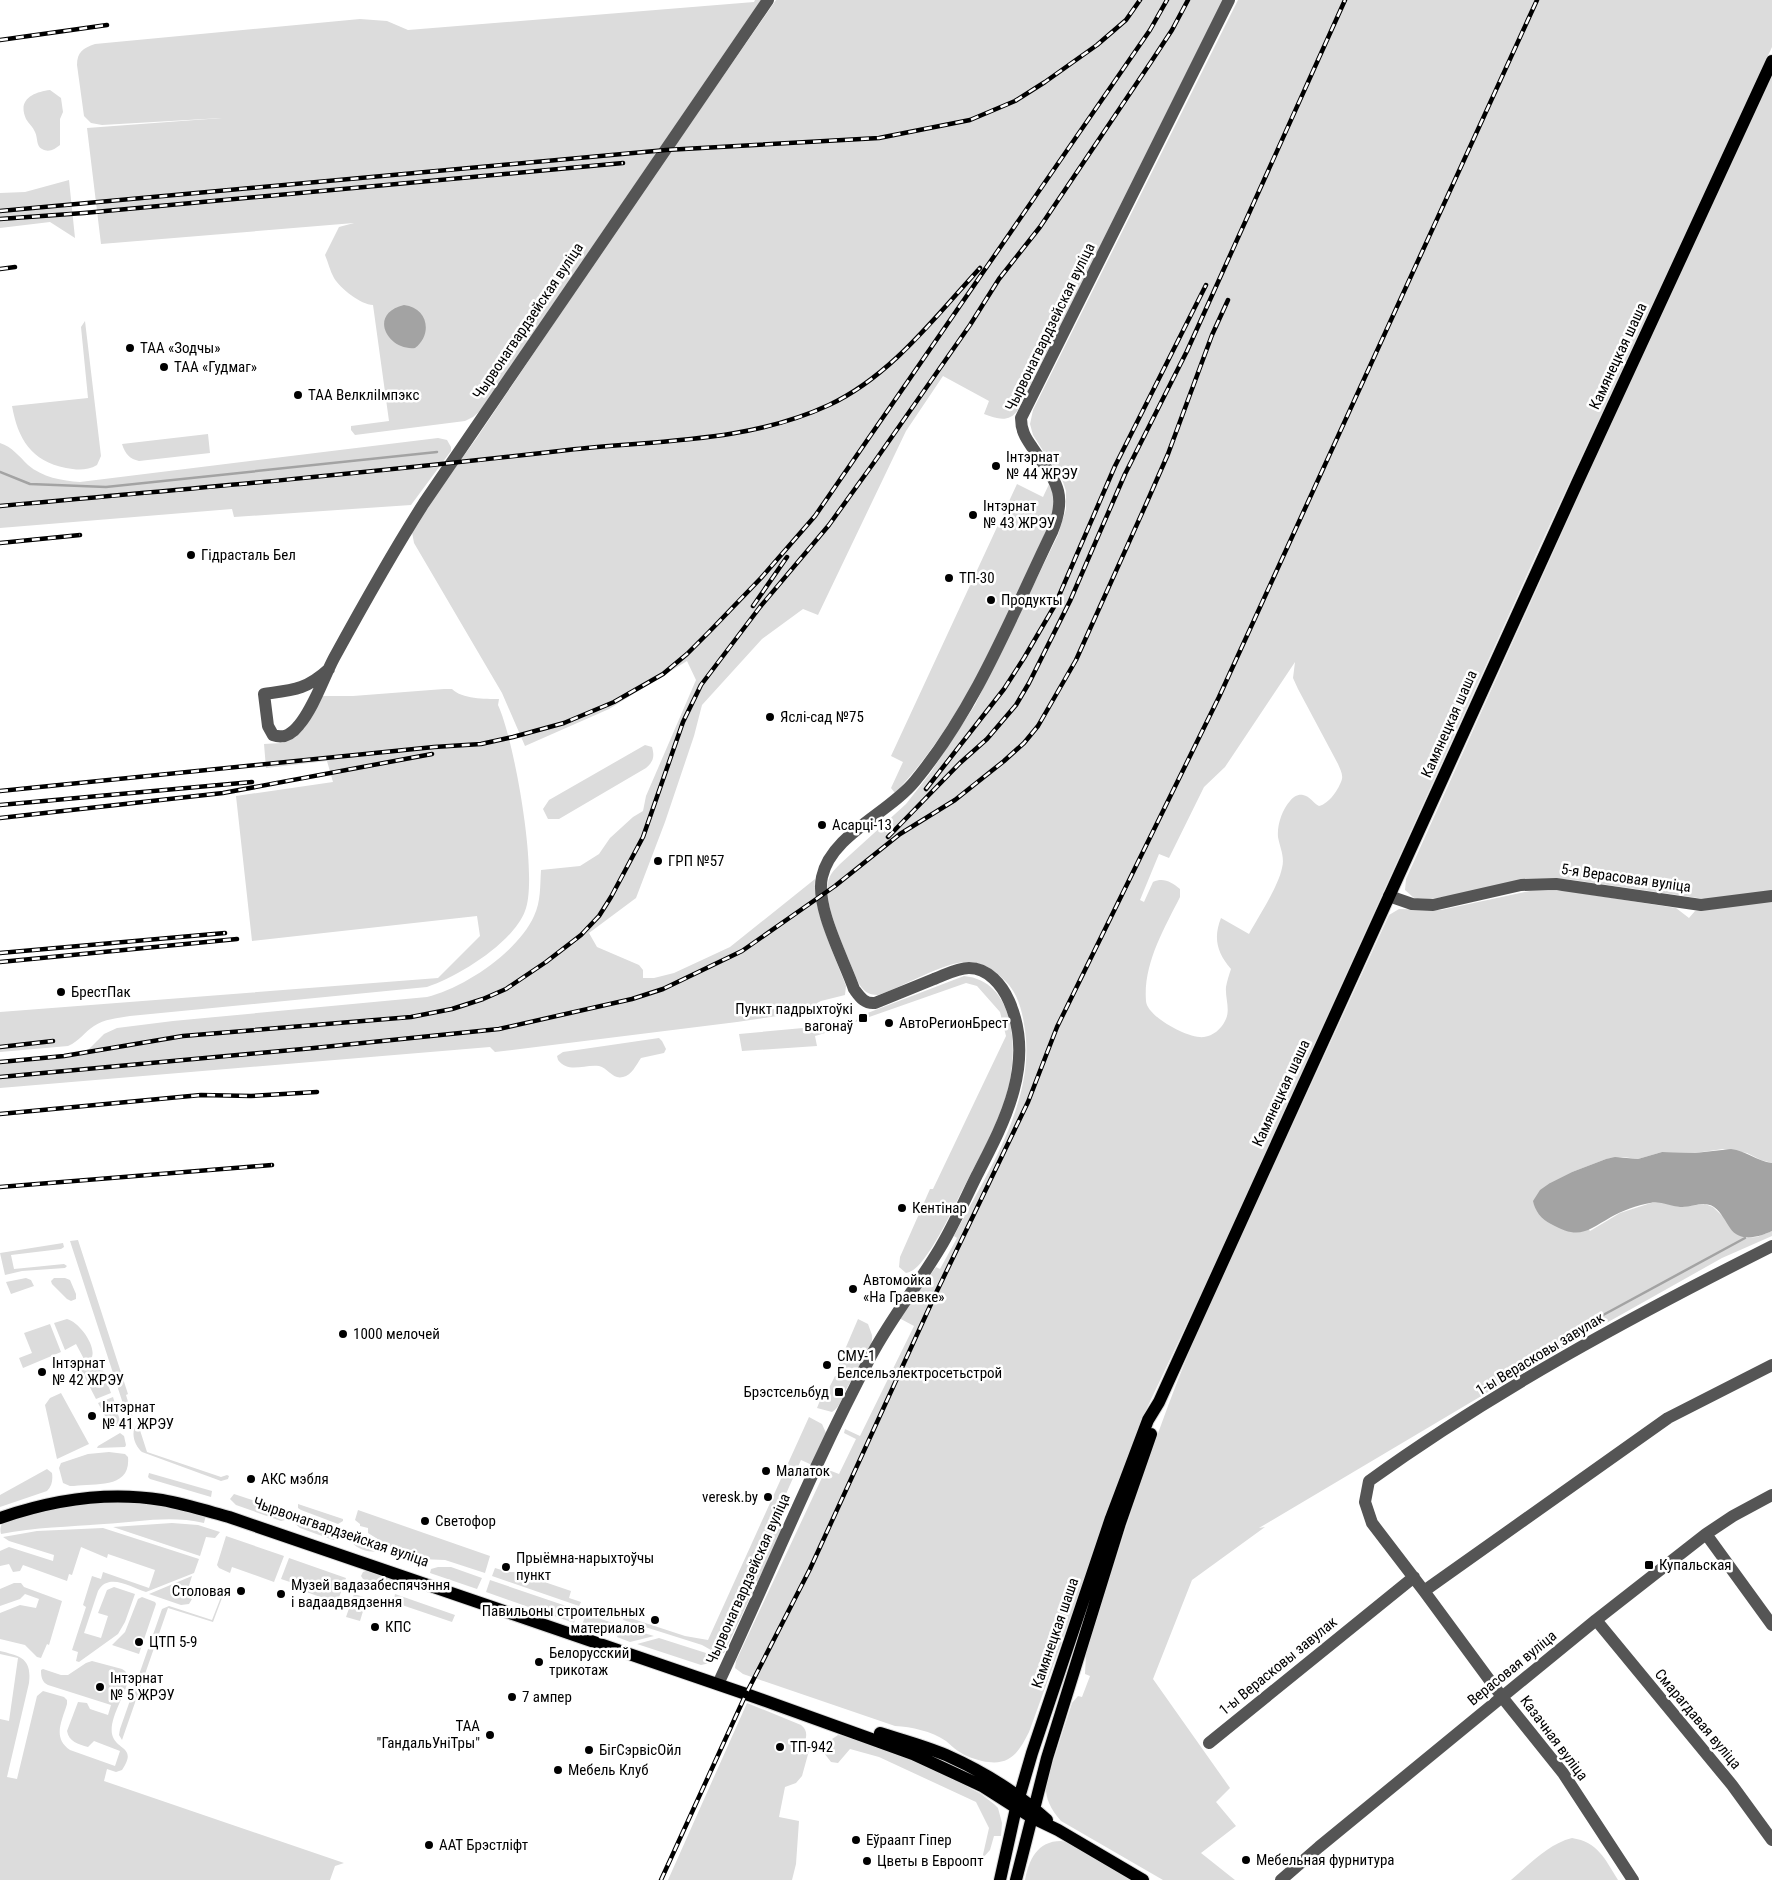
<svg xmlns="http://www.w3.org/2000/svg" width="1772" height="1880" viewBox="0 0 1772 1880" font-family="'Roboto Condensed',sans-serif">
<style>
.green{fill:#dcdcdc;fill-rule:evenodd}
.water{fill:#a3a3a3}
.lines{fill:none;stroke-linecap:round;stroke-linejoin:round}
.stream{stroke:#a3a3a3;stroke-width:2.5}
.major-casing{stroke:#dbdbdb;stroke-width:14}
.minor{stroke:#555;stroke-width:12}
.major{stroke:#000;stroke-width:12}
.rail-casing{stroke:#000;stroke-width:4.5}
.rail{stroke:#fff;stroke-width:2.5;stroke-dasharray:8;stroke-linecap:butt}
.poi-dot{fill:#000;stroke:#fff;stroke-width:2}
.labels{text-anchor:middle;dominant-baseline:central;stroke-width:5;stroke-linejoin:round;paint-order:stroke}
.street-label{font-size:15px;fill:#000;stroke:#fff}
.poi-label{font-size:15px;fill:#000;stroke:#fff;text-anchor:start}
</style>
<rect width="100%" height="100%" fill="#fff"/>
<path class="green" d="M755,0H761L480,411L473,417L465,421L355,435L351,430V426L389,421L373,305C361,305 340,288 334,278C330,271 328,262 325,255L339,227L354,223L101,244L87,128L222,118L102,125L91,123L84,116L77,65C77,52 83,48 95,44L360,19L387,21L408,30L754,2Z
M776,0H1223L1018,410C1009,423 997,419 984,414L989,401L943,376L906,431L818,615L803,609L762,639L702,705L694,736L665,822L636,898L589,933L597,947L639,965L643,970V978H654L674,973L730,947L815,879C812,909 835,956 846,986L845,995L821,1001L817,1003V1010L737,1022L495,1052L490,1047L0,1088V1062L81,1053L89,1049L104,1034L117,1028L173,1021L427,997C464,988 518,952 534,916C541,902 540,885 541,870L580,866L599,854L610,838L633,817L643,811L646,796L696,680L687,661L609,709L525,746L502,693L414,543L412,532L418,519L476,439L624,219Z
M1238,0H1772V47L1540,546L1208,1279L1147,1408L1029,1732C1018,1754 1009,1767 982,1761C974,1759 965,1756 958,1751C953,1748 950,1744 946,1741C931,1731 912,1727 895,1726L743,1674L735,1668L736,1661L826,1469L839,1474L856,1439L844,1433L845,1429L860,1436L914,1326L899,1318L936,1267L940,1269L957,1238L954,1236C987,1172 1038,1099 1024,1024C1022,1011 1018,996 1009,985C998,973 985,962 967,962C944,962 903,987 878,995C868,995 863,991 858,982C850,960 822,904 828,883C829,875 834,870 840,864L906,804L931,772L975,705L1058,535L1066,509V491L1063,482L1033,435L1030,424L1033,410ZM1295,662L1293,678L1298,689L1338,764C1340,769 1343,774 1342,779C1339,789 1329,804 1319,806C1313,803 1310,796 1303,795C1298,794 1293,797 1290,801C1282,810 1277,825 1278,837C1280,848 1285,857 1282,868C1278,887 1259,916 1249,934L1221,918C1213,938 1217,953 1231,969C1229,975 1227,981 1226,987C1225,999 1231,1010 1225,1021C1221,1029 1213,1036 1204,1037C1189,1039 1147,1017 1146,1001C1143,964 1164,929 1180,897V889C1172,882 1163,877 1153,882L1144,902L1140,900L1159,854L1169,858L1204,787L1225,767Z
M1772,77V891L1705,899L1566,879L1430,899L1414,898L1405,890L1406,879L1593,464Z
M50,90L61,98L63,112L60,119V145C55,149 49,153 42,149C36,146 38,138 35,132C33,127 29,124 26,119C17,99 34,92 50,90Z
M69,180L75,238L50,222L0,228V193L25,192Z
M85,321L101,456L97,465C87,471 76,470 66,468C31,461 18,439 12,406L88,398L81,327Z
M208,434L210,453L139,461C130,459 125,454 122,444Z
M438,438L447,440L451,447V451L411,505L234,517L232,509L0,528V443C12,447 19,456 28,465C42,477 62,481 80,482Z
M1050,482L1054,492L1052,518C1008,613 968,716 895,793L891,788L903,762L891,756L1017,484L1043,497Z
M444,689H452C462,699 485,699 499,699L498,705C514,739 539,877 525,911C513,943 458,977 427,987L130,1016C118,1018 104,1019 94,1026C84,1032 80,1041 68,1046L0,1052V1012L438,978L480,936L477,916L252,941L236,796L333,782L327,761L266,768L264,744L282,743L296,737L314,696H353Z
M645,745L652,747C655,757 653,762 646,768L559,819H548L543,809L549,800Z
M1530,891H1567L1676,908L1689,918L1695,911L1772,900V1163L1761,1160L1747,1153L1723,1149L1695,1153L1662,1152L1638,1159L1623,1157L1606,1159L1572,1172L1550,1183L1590,1231L1620,1213L1651,1203H1664L1680,1207L1705,1204L1713,1207L1745,1238L1757,1237L1772,1231V1236L1722,1258L1569,1344L1259,1528L1265,1527L1192,1580L1153,1679L1230,1788L1216,1802L1236,1826L1201,1853L1235,1880H1163L1061,1821C1046,1804 1043,1791 1048,1769L1051,1768L1072,1703L1078,1696L1082,1697L1090,1676L1085,1674L1086,1653C1120,1546 1153,1437 1197,1333L1389,915L1399,909L1441,910Z
M964,976C1016,981 1018,1050 1008,1089C998,1126 978,1159 961,1193C950,1214 940,1237 926,1256C921,1263 914,1272 906,1273L899,1267L900,1257L930,1189H933L1006,1036L1000,1012L977,986L966,983L855,1022L858,1018L865,1014Z
M814,1027L819,1028L825,1033L815,1036L817,1046L742,1051L739,1034Z
M659,1038L662,1041L666,1049L664,1053L641,1058C636,1065 632,1075 623,1077C613,1080 608,1068 599,1066C584,1064 569,1074 558,1060L557,1056L563,1052Z
M78,1240L128,1394L126,1395L133,1418L130,1419L127,1416L70,1241Z
M63,1243L64,1247L61,1249L11,1255L14,1269L64,1264L67,1266L65,1268L22,1271L5,1275L0,1253Z
M26,1278L31,1280L34,1286L11,1294L6,1282Z
M54,1278H65L70,1280L76,1294V1299L71,1301L67,1299L52,1284L51,1281Z
M67,1319C79,1322 96,1345 92,1357L85,1361L76,1344L65,1350L54,1323Z
M858,1319L868,1324C869,1327 871,1332 872,1335C874,1349 856,1375 848,1386C843,1394 841,1407 832,1412L817,1408L821,1398L820,1397L824,1388L828,1390L835,1376L838,1377L841,1370L837,1368Z
M50,1324L61,1352L23,1368L19,1358L32,1353L24,1333Z
M94,1364H98L102,1368L111,1393L96,1399L81,1370Z
M61,1393L89,1444L57,1459L45,1405L50,1398Z
M113,1397L120,1421L118,1426L112,1429L98,1403Z
M809,1417L822,1424L826,1433L812,1465L801,1460L774,1521L784,1526L724,1653L718,1654L702,1645L623,1620L624,1616L685,1636L708,1640Z
M138,1424L147,1452L221,1477L227,1475L229,1476L228,1479L221,1481L142,1452C135,1446 129,1431 138,1424Z
M120,1433L124,1436L126,1445L125,1447L97,1448L98,1446Z
M109,1452L125,1454L128,1457C131,1489 96,1483 74,1486H70L63,1483L59,1468L61,1463L88,1454Z
M47,1469L52,1473C53,1480 52,1486 47,1491L0,1507V1495Z
M149,1473L212,1491L211,1497L150,1479L148,1477Z
M234,1494L270,1506L272,1514L286,1519L285,1520L281,1521L236,1505L230,1499Z
M96,1502L159,1504L206,1515L204,1523C170,1515 138,1522 104,1524C69,1527 35,1527 1,1534C0,1530 0,1526 3,1523L47,1509Z
M298,1504L343,1519V1521L338,1524L301,1510L298,1508Z
M358,1510L490,1556L485,1573L445,1560L420,1559L392,1548L368,1533V1528L360,1526V1524L355,1520Z
M297,1515L338,1529L341,1531V1536L338,1539L333,1540L300,1528L293,1522L294,1518Z
M172,1523L198,1525L220,1532L215,1538L206,1537L200,1556L113,1527Z
M103,1528L199,1559L194,1573L146,1592C131,1587 108,1572 98,1591L84,1633L101,1638L108,1616L98,1613L107,1590L114,1587L135,1594L125,1622L118,1634L79,1662L76,1661L78,1652L72,1650L86,1607L83,1605L92,1576L101,1579L103,1572L149,1588L155,1570L108,1554L107,1558L81,1547L72,1575L69,1574L67,1581L23,1565L20,1571L13,1572L9,1564L0,1566V1551L9,1547L53,1561L54,1555L9,1541L3,1537L37,1531Z
M352,1534L373,1541L382,1551C373,1553 358,1551 352,1542Z
M226,1536L284,1556L274,1582L232,1567L230,1573L219,1568L217,1565Z
M289,1558L346,1578L337,1603L298,1589L299,1585L281,1579Z
M438,1567H451L482,1578L477,1589L430,1573L431,1569Z
M495,1568L508,1572H515L571,1591L569,1598L581,1602L579,1606L492,1576Z
M368,1570L405,1583V1584L391,1588L363,1579L361,1576L363,1572Z
M192,1576L186,1595L192,1599L189,1604L181,1605L149,1594Z
M490,1580L578,1610L574,1623L486,1592Z
M14,1583H21L24,1587L62,1601L49,1645L47,1644L41,1658L37,1657L25,1645L0,1639V1613L20,1605L36,1608L39,1599L25,1594L20,1599L0,1606V1589Z
M354,1594L367,1598L360,1621L346,1617Z
M395,1594L455,1615L452,1622L393,1602Z
M142,1597L155,1602L156,1604L139,1654L112,1645L125,1632L138,1599Z
M221,1597L222,1598L213,1622L168,1608L122,1740L119,1735L120,1729L162,1609L169,1606L212,1620Z
M586,1614L613,1623L609,1635L582,1625Z
M620,1626L654,1636L630,1642L617,1637Z
M659,1638L706,1653L714,1662L701,1665L637,1644Z
M0,1651C20,1656 32,1658 29,1683L7,1777L17,1779L37,1696L43,1691L64,1697L67,1700V1704C62,1721 52,1738 70,1750L115,1766L120,1751L94,1741L88,1747C78,1744 69,1742 67,1731L78,1702L87,1703L90,1709L108,1715L111,1705L48,1685C42,1682 41,1677 41,1670L43,1669L61,1675H68L86,1663L92,1661L122,1669L125,1671L129,1677C126,1694 109,1718 112,1734C116,1751 138,1746 122,1770L116,1772L107,1769L104,1781L344,1863L335,1866L330,1880H0V1719L9,1721L18,1658L0,1654Z
M747,1703L801,1725C807,1730 807,1734 805,1742L810,1747L802,1776L796,1783L785,1787L779,1817L799,1821L796,1864L792,1880H668Z
M838,1735L846,1736L924,1763L981,1794L994,1804L998,1808L1002,1823L1001,1836H994L990,1850L982,1859L989,1828L976,1802L879,1757L850,1749L838,1763L831,1762L824,1753L829,1741Z
M1572,1838C1598,1842 1605,1859 1618,1880H1511C1530,1864 1548,1844 1572,1838Z
M1061,1841L1066,1842L1131,1880H1025C1029,1860 1037,1841 1061,1841Z"/>
<path class="water" d="M404,305C428,308 433,334 415,348C388,351 367,314 404,305Z
M1731,1149C1746,1151 1757,1161 1772,1163V1231C1759,1237 1740,1243 1730,1228C1725,1221 1722,1213 1714,1207C1703,1200 1692,1208 1680,1207C1670,1206 1661,1201 1650,1203C1637,1205 1622,1211 1611,1217C1587,1231 1579,1240 1551,1224C1541,1219 1535,1211 1533,1201L1540,1190L1550,1183L1572,1172L1606,1159L1615,1157L1638,1159L1662,1152L1695,1153Z"/>
<g class="lines">
<path class="stream" d="M0,472L30,484L106,487L437,452
M1581,1327L1745,1238"/>
<g class="major-casing">
<path id="major" d="M0,1518C52,1500 107,1491 162,1500C185,1504 207,1511 229,1517L746,1694L913,1754L982,1786L1031,1817L1058,1830L1143,1880
M880,1733C902,1740 925,1746 946,1755C982,1771 1018,1793 1047,1820
M1000,1880L1016,1808L1032,1753L1111,1518L1148,1420L1159,1402L1578,481L1772,61
M1016,1880L1047,1758L1120,1523L1151,1434"/>
</g>
<path class="minor" d="M329,669C306,690 293,690 264,694L268,726L273,735C284,739 292,734 299,725C314,707 323,679 334,658C363,605 392,553 424,503L768,0
M1389,896L1412,904L1433,905L1521,885L1556,884L1701,905L1772,896
M1706,1534L1772,1625
M1424,1591L1668,1418L1772,1365
M1596,1620L1732,1785L1772,1840
M718,1684C769,1575 814,1463 871,1356C891,1318 918,1285 940,1248C954,1225 965,1199 977,1175C1005,1121 1036,1062 1009,1001C1002,985 988,968 969,968C957,968 945,975 934,979C914,987 895,995 875,1003C864,1004 860,997 854,989C844,960 815,907 822,877C831,835 889,813 915,781C976,707 1011,617 1052,532C1069,491 1054,480 1032,447C1025,437 1021,430 1021,418L1229,0
M1209,1743L1414,1577
M1281,1880L1319,1847L1596,1620L1706,1534L1733,1516L1772,1495
M1633,1880L1563,1773L1502,1697L1424,1591L1372,1523L1365,1502L1369,1481C1495,1390 1633,1316 1772,1246"/>
<use href="#major" class="major"/>
<g class="rail-casing">
<path id="rail" d="M0,40L107,25
M0,211L666,150L879,138L970,120L1015,101L1045,82L1097,45L1126,20L1140,0
M0,219L84,213L623,163
M0,269L15,267
M0,506C190,489 379,472 568,450C656,440 747,443 829,405C891,376 935,317 980,268
M0,543L80,535
M753,606L787,557
M926,789L1004,689L1024,658L1055,605L1115,466L1206,285
M0,791L434,747L481,744L513,737L564,723L614,702L663,674L687,654L709,632L761,578L815,516L1150,30L1167,0
M0,805L252,782
M0,818L223,793L432,754
M888,837L960,763L987,739L1016,705L1029,683L1070,601L1125,474L1187,351L1345,0
M0,953L225,933
M0,962L237,939
M0,1047L53,1041
M0,1062L64,1056L183,1036L411,1017L452,1009L483,999L506,989L546,962L581,935L599,916L611,897L643,837L683,722L701,685L760,607L829,525L875,461L970,325L999,279L1040,227L1151,62L1172,30L1188,0
M0,1077L314,1048L499,1029L632,999L663,989L742,951L835,886L900,834L955,800L1004,761L1024,743L1038,726L1076,660L1147,502L1168,454L1212,335L1228,300
M0,1114L201,1095L251,1096L317,1092
M0,1187L272,1165
M661,1880L746,1694L810,1569L936,1293L1028,1102L1057,1027L1219,697L1537,0"/>
</g>
<use href="#rail" class="rail"/>
</g>
<g class="poi-dot">
<circle cx="130" cy="348" r="5"/>
<circle cx="164" cy="367" r="5"/>
<circle cx="298" cy="395" r="5"/>
<circle cx="996" cy="466" r="5"/>
<circle cx="973" cy="515" r="5"/>
<circle cx="191" cy="555" r="5"/>
<circle cx="949" cy="578" r="5"/>
<circle cx="991" cy="600" r="5"/>
<circle cx="770" cy="717" r="5"/>
<circle cx="822" cy="825" r="5"/>
<circle cx="658" cy="861" r="5"/>
<circle cx="61" cy="992" r="5"/>
<rect x="858" y="1013" width="10" height="10" rx="2.5"/>
<circle cx="889" cy="1023" r="5"/>
<circle cx="902" cy="1208" r="5"/>
<circle cx="853" cy="1289" r="5"/>
<circle cx="343" cy="1334" r="5"/>
<circle cx="827" cy="1365" r="5"/>
<circle cx="42" cy="1372" r="5"/>
<rect x="834" y="1387" width="10" height="10" rx="2.5"/>
<circle cx="92" cy="1416" r="5"/>
<circle cx="766" cy="1471" r="5"/>
<circle cx="251" cy="1479" r="5"/>
<circle cx="768" cy="1497" r="5"/>
<circle cx="425" cy="1521" r="5"/>
<rect x="1644" y="1560" width="10" height="10" rx="2.5"/>
<circle cx="506" cy="1567" r="5"/>
<circle cx="241" cy="1591" r="5"/>
<circle cx="281" cy="1594" r="5"/>
<circle cx="655" cy="1620" r="5"/>
<circle cx="375" cy="1627" r="5"/>
<circle cx="139" cy="1642" r="5"/>
<circle cx="539" cy="1662" r="5"/>
<circle cx="100" cy="1687" r="5"/>
<circle cx="512" cy="1697" r="5"/>
<circle cx="490" cy="1735" r="5"/>
<circle cx="780" cy="1747" r="5"/>
<circle cx="589" cy="1750" r="5"/>
<circle cx="558" cy="1770" r="5"/>
<circle cx="856" cy="1840" r="5"/>
<circle cx="429" cy="1845" r="5"/>
<circle cx="1246" cy="1860" r="5"/>
<circle cx="867" cy="1861" r="5"/>
</g>
<g class="labels">
<g class="street-label">
<text transform="translate(528 321) rotate(-56)">Чырвонагвардзейская вуліца</text>
<text transform="translate(1050 327) rotate(-64)">Чырвонагвардзейская вуліца</text>
<text transform="translate(1618 356) rotate(-65)">Камянецкая шаша</text>
<text transform="translate(1449 724) rotate(-66)">Камянецкая шаша</text>
<text transform="translate(1626 878) rotate(8)">5-я Верасовая вуліца</text>
<text transform="translate(1281 1093) rotate(-65)">Камянецкая шаша</text>
<text transform="translate(1540 1354) rotate(-31)">1-ы Верасковы завулак</text>
<text transform="translate(341 1532) rotate(19)">Чырвонагвардзейская вуліца</text>
<text transform="translate(748 1579) rotate(-66)">Чырвонагвардзейская вуліца</text>
<text transform="translate(1055 1633) rotate(-71)">Камянецкая шаша</text>
<text transform="translate(1278 1666) rotate(-39)">1-ы Верасковы завулак</text>
<text transform="translate(1512 1668) rotate(-39)">Верасовая вуліца</text>
<text transform="translate(1698 1719) rotate(50)">Смарагдавая вуліца</text>
<text transform="translate(1554 1738) rotate(53)">Казачная вуліца</text>
</g>
<g class="poi-label">
<text x="140" y="348">ТАА «Зодчы»</text>
<text x="174" y="367">ТАА «Гудмаг»</text>
<text x="308" y="395">ТАА ВелкліІмпэкс</text>
<text x="1006" y="457">Інтэрнат<tspan x="1006" dy="17">№ 44 ЖРЭУ</tspan></text>
<text x="983" y="506">Інтэрнат<tspan x="983" dy="17">№ 43 ЖРЭУ</tspan></text>
<text x="201" y="555">Гідрасталь Бел</text>
<text x="959" y="578">ТП-30</text>
<text x="1001" y="600">Продукты</text>
<text x="780" y="717">Яслі-сад №75</text>
<text x="832" y="825">Асарці-13</text>
<text x="668" y="861">ГРП №57</text>
<text x="71" y="992">БрестПак</text>
<text x="853" y="1009" text-anchor="end">Пункт падрыхтоўкі<tspan x="853" dy="17">вагонаў</tspan></text>
<text x="899" y="1023">АвтоРегионБрест</text>
<text x="912" y="1208">Кентінар</text>
<text x="863" y="1280">Автомойка<tspan x="863" dy="17">«На Граевке»</tspan></text>
<text x="353" y="1334">1000 мелочей</text>
<text x="837" y="1356">СМУ-1<tspan x="837" dy="17">Белсельэлектросетьстрой</tspan></text>
<text x="52" y="1363">Інтэрнат<tspan x="52" dy="17">№ 42 ЖРЭУ</tspan></text>
<text x="829" y="1392" text-anchor="end">Брэстсельбуд</text>
<text x="102" y="1407">Інтэрнат<tspan x="102" dy="17">№ 41 ЖРЭУ</tspan></text>
<text x="776" y="1471">Малаток</text>
<text x="261" y="1479">АКС мэбля</text>
<text x="758" y="1497" text-anchor="end">veresk.by</text>
<text x="435" y="1521">Светофор</text>
<text x="516" y="1558">Прыёмна-нарыхтоўчы<tspan x="516" dy="17">пункт</tspan></text>
<text x="1659" y="1565">Купальская</text>
<text x="291" y="1585">Музей вадазабеспячэння<tspan x="291" dy="17">і вадаадвядзення</tspan></text>
<text x="231" y="1591" text-anchor="end">Столовая</text>
<text x="645" y="1611" text-anchor="end">Павильоны строительных<tspan x="645" dy="17">материалов</tspan></text>
<text x="385" y="1627">КПС</text>
<text x="149" y="1642">ЦТП 5-9</text>
<text x="549" y="1653">Белорусский<tspan x="549" dy="17">трикотаж</tspan></text>
<text x="110" y="1678">Інтэрнат<tspan x="110" dy="17">№ 5 ЖРЭУ</tspan></text>
<text x="522" y="1697">7 ампер</text>
<text x="480" y="1726" text-anchor="end">ТАА<tspan x="480" dy="17">"ГандальУніТры"</tspan></text>
<text x="790" y="1747">ТП-942</text>
<text x="599" y="1750">БігСэрвісОйл</text>
<text x="568" y="1770">Мебель Клуб</text>
<text x="866" y="1840">Еўраапт Гіпер</text>
<text x="439" y="1845">ААТ Брэстліфт</text>
<text x="1256" y="1860">Мебельная фурнитура</text>
<text x="877" y="1861">Цветы в Евроопт</text>
</g>
</g>
</svg>
